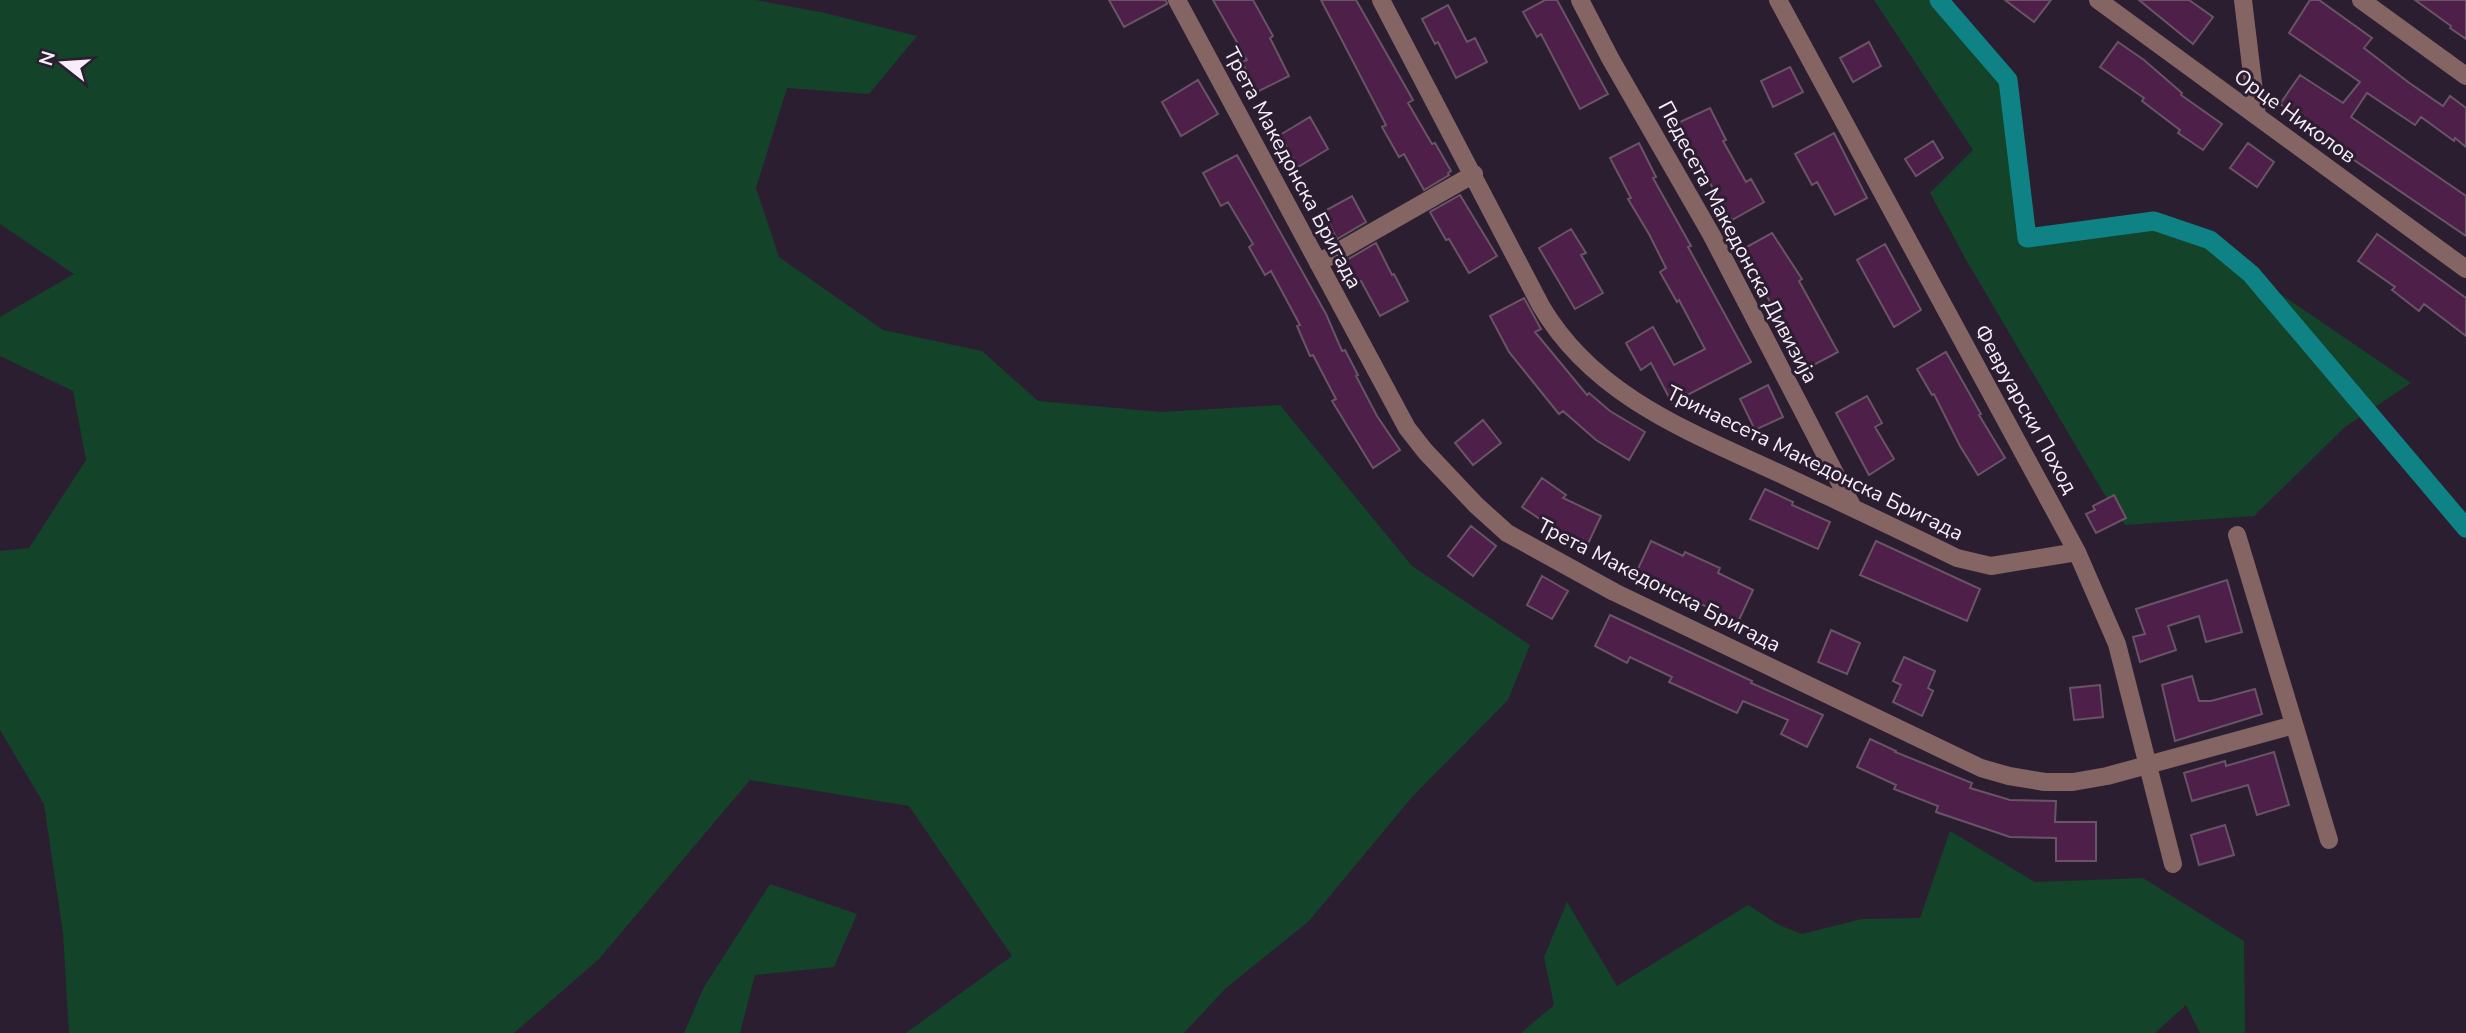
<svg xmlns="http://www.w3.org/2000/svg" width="2466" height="1033" viewBox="0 0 2466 1033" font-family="'Nunito Sans',sans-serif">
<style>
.green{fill:#134329}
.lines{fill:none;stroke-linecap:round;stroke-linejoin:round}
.canal{stroke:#0e8284;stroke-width:19}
.building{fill:#4d1f49;stroke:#695466;stroke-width:2}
.street{stroke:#846564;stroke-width:18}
.labels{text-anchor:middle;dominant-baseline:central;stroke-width:6;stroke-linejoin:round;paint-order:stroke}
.street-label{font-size:21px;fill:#f8eefb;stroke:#2c1e31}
</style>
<rect width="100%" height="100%" fill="#2c1e31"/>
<path class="green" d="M0,0H756L825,13L917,36L869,94L787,88L756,188L779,257L883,330L982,351L1038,401L1161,412L1280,405L1412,566L1530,645L1508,700L1412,797L1309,921L1226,988L1184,1033H906L1012,956L909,806L750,780L599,959L514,1033H69L63,933L44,804L0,730V551L29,548L86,460L73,391L0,356V317L74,274L0,224Z
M1874,0H1942L2008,73L2027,237L2154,221L2210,240L2251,274L2411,383L2345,427L2254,516L2125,525L2103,492L1965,258L1930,193L1973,150Z
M1950,831L2035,882L2143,878L2244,941L2245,1033H2200L2186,1005L2155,1033H1521L1554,1005L1544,957L1567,902L1617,986L1748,905L1779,925L1802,934L1862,919L1920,918Z
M770,884L857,914L834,967L755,975L740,1033H684L704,987Z"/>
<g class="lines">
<path class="canal" d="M1939,0L2008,80L2027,238L2154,221L2210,240L2251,274L2466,528"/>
</g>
<path class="building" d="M1109,0H1166L1167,4L1124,27Z
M1213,0H1253L1273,36L1270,38L1289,76L1257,92L1242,62L1247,60Z
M1321,0H1356L1413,100L1408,103L1432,144L1435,143L1451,171L1448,173L1449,175L1424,190L1404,154L1399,157L1382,127L1386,125Z
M1545,0H1557L1608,94L1580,109L1541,34L1537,37L1523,12Z
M2005,0H2051L2034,22Z
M2139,0H2189L2213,17L2193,44Z
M2310,0H2319L2372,38L2364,48L2408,82L2443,106L2450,96L2466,108V147L2455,138L2454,141L2421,117L2415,125L2367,93L2351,117L2466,196V236L2310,130L2313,127L2280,104L2300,75L2343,103L2360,82L2289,33Z
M2415,0H2466V39L2450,28L2451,26Z
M1448,5L1467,42L1475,38L1487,62L1456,78L1438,42L1435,44L1422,19Z
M1869,42L1881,66L1853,82L1840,58Z
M2118,42L2144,60L2182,93L2181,95L2222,124L2203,150L2178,133L2180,130L2142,101L2144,98L2100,67Z
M1790,67L1803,92L1773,107L1761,81Z
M1198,80L1218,114L1181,136L1162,102Z
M1710,108L1726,140L1723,141L1746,182L1751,179L1764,202L1732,220L1693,155L1678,123Z
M1310,117L1328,149L1298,167L1280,135Z
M1834,133L1867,198L1835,215L1817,182L1812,185L1795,154Z
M1933,141L1943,158L1916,176L1905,159Z
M1639,143L1656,177L1653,178L1691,246L1688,247L1751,362L1672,403L1651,363L1641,370L1626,343L1653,327L1674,365L1705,349L1679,300L1677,302L1660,272L1666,268L1649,234L1628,199L1631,198L1610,158Z
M2248,143L2274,162L2257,187L2230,168Z
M1237,155L1326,314L1342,351L1345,350L1358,375L1356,376L1377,416L1400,450L1373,468L1332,401L1336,399L1313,355L1310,356L1297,326L1300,325L1271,271L1265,275L1249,247L1253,244L1228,202L1221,206L1203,173Z
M1460,195L1497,256L1469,273L1449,239L1446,240L1430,212Z
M1352,196L1366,222L1337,239L1323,212Z
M1571,229L1586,253L1581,255L1603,293L1575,309L1539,248Z
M1772,233L1802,279L1799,281L1838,352L1808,368L1788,329L1786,330L1773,308L1743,249Z
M2377,234L2466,298V336L2424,304L2419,311L2392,290L2395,287L2358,261Z
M1376,243L1392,275L1394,274L1408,301L1380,316L1361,281L1356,283L1345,261Z
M1885,244L1921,310L1894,327L1857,260Z
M1524,298L1541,329L1535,332L1587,395L1589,393L1610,411L1645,432L1629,460L1596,440L1563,411L1559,414L1509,352L1490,316Z
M1946,352L1981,414L1979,415L2005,458L1978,475L1960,446L1934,394L1932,395L1917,369Z
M1768,385L1783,417L1755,430L1740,399Z
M1867,396L1882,423L1875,427L1894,459L1869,475L1836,413Z
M1483,420L1501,443L1473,465L1455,443Z
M1542,478L1566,495L1563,498L1601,516L1586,548L1557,535L1559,532L1522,507Z
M1765,489L1793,502L1792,505L1830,522L1818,549L1750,519Z
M2114,495L2126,518L2096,533L2086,514L2095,510L2093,506Z
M1471,526L1496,546L1473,576L1448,556Z
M1651,541L1683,556L1685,552L1720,568L1718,573L1753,590L1738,622L1636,573Z
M1876,541L1980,589L1967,621L1860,575Z
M1542,576L1568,591L1552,619L1527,605Z
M2227,580L2242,632L2206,642L2199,616L2168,626L2176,650L2140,662L2133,637L2145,634L2136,609Z
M1610,615L1752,681L1751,683L1823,715L1807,747L1781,734L1788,720L1743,701L1737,713L1669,682L1672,677L1630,657L1627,663L1595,646Z
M1831,630L1860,643L1847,674L1818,662Z
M1904,657L1935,671L1928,688L1933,691L1922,716L1893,702L1901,685L1893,681Z
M2192,676L2199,701H2211L2255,689L2262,714L2175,741L2162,685Z
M2100,685L2103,717L2074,720L2070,688Z
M1870,739L1896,751L1895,752L1972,783L1970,788L2010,800L2056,801L2055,822H2096V861H2056V838L2010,837L1936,812L1938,806L1894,789L1896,785L1857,767Z
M2274,752L2289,805L2257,815L2248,785L2192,801L2184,773L2225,761L2226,766Z
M2225,825L2234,855L2199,865L2191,835Z"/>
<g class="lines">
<path class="street" d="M1177,0L1407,428L1425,451L1476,505L1507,533L1614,592L1981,768L2009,776L2045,782H2073L2107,776L2294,725
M1381,0L1541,306C1595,398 1693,433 1785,476C1842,503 1900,530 1957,558L1991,566L2077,552
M1580,0L1610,58L1711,234L1853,508
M1778,0L2077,552L2117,644L2173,864
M2098,0L2466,269
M2243,0L2257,116
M2361,0L2466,76
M1318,263L1474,174
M2237,535L2329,840"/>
</g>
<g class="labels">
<g class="street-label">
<text transform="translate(2295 116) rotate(36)">Орце Николов</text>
<text transform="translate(1293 168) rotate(62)">Трета Македонска Бригада</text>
<text transform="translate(1738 242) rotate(62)">Педесета Македонска Дивизија</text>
<text transform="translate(2026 409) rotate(61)">Февруарски Поход</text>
<text transform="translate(1815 463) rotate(26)">Тринаесета Македонска Бригада</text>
<text transform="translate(1659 585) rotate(27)">Трета Македонска Бригада</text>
</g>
</g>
<g transform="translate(63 63) rotate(287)" stroke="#2c1e31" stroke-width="5" paint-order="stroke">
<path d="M0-5L12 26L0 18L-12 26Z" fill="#f8eefb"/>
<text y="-10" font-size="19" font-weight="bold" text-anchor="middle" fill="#f8eefb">N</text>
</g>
</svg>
